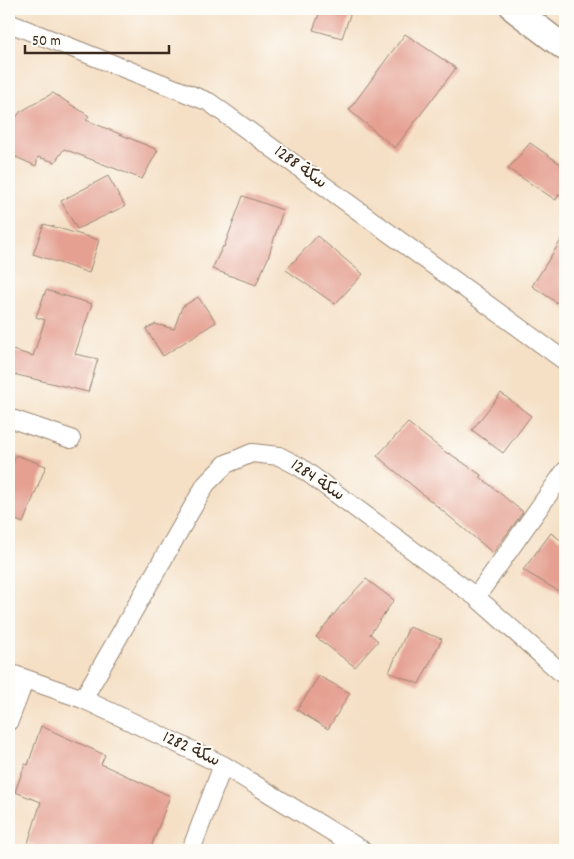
<svg xmlns="http://www.w3.org/2000/svg" width="574" height="859" viewBox="0 0 574 859" font-family="Dekko,'Playpen Sans Arabic',sans-serif">
<style>
.building{fill:#e5a092}
.lines{fill:none;stroke-linecap:round;stroke-linejoin:round}
.street-casing{stroke:#988572;stroke-width:20}
.secondary-casing{stroke:#988572;stroke-width:28}
.street{stroke:#fff;stroke-width:18}
.secondary{stroke:#fff;stroke-width:25}
.labels{text-anchor:middle;dominant-baseline:central;stroke-width:4;stroke-linejoin:round;paint-order:stroke}
.street-label{font-size:18px;fill:#3b2a1e;stroke:#fdfcf7}
</style>
<rect width="100%" height="100%" fill="#fdfcf7"/>
<filter id="ink" filterUnits="userSpaceOnUse"><feTurbulence type="fractalNoise" baseFrequency=".02" numOctaves="2"/><feDisplacementMap in="SourceGraphic" scale="10" xChannelSelector="R" yChannelSelector="G"/><feConvolveMatrix kernelMatrix="1 2 1 2 8 2 1 2 1" color-interpolation-filters="sRGB"/></filter>
<filter id="wash" filterUnits="userSpaceOnUse"><feTurbulence type="fractalNoise" baseFrequency=".0096" numOctaves="4" result="noise"/><feDisplacementMap in="SourceGraphic" scale="20" xChannelSelector="R" yChannelSelector="G"/><feGaussianBlur stdDeviation="1.12" result="paint"/><feColorMatrix in="noise" values="0 0 0 0 0 0 0 0 0 0 0 0 0 0 0 0 0 1.4 0 .05"/><feComposite in="paint" operator="in"/></filter>
<g filter="url(#wash)">
<rect width="100%" height="100%" fill="#f5e0c6"/>
<g id="blocks">
<path class="building" d="M321,9H352L342,38L313,30Z
M405,34L456,68L395,148L349,110Z
M53,93L89,116L86,120L158,150L142,179L64,149L55,162L38,157L36,166L9,154V128L20,112Z
M530,143L565,167V198L559,194L556,200L508,169Z
M108,176L125,206L77,229L61,201Z
M243,196L283,210L268,258L256,285L212,269L223,246L224,247Z
M44,224L99,240L89,273L33,254Z
M565,234V308L532,286Z
M317,236L363,274L335,304L286,270Z
M46,290L92,304L75,354L98,359L88,392L9,373V349L33,356L45,320L36,317Z
M198,297L216,322L163,356L146,329L155,324L174,329L182,307Z
M501,393L531,416L503,453L472,430Z
M408,423L448,454L449,453L481,475L480,477L523,512L493,553L377,456Z
M16,455L46,466L23,523L9,517V472Z
M551,533L565,543V595L523,570Z
M366,579L394,600L370,634L378,641L355,667L316,637L339,608Z
M409,627L442,639L419,684L389,672Z
M319,676L350,693L328,729L297,710Z
M41,726L105,755L101,764L170,796L150,850H48L28,843L41,802L15,792L25,764L28,765Z"/>
</g>
</g>
<g filter="url(#ink)">
<use href="#blocks" fill-opacity="0" stroke="#988572" stroke-width="1"/>
<g class="lines">
<g class="street-casing">
<path id="street" d="M9,23L209,102L565,361
M9,418L71,439
M476,597L565,471
M9,673L83,699L223,765L362,850
M83,699L206,484L226,464L252,453L279,456L300,467L476,597L565,676
M9,721L25,679
M191,850L223,765"/>
</g>
<g class="secondary-casing">
<path id="secondary" d="M514,9L565,48"/>
</g>
<use href="#street" class="street"/>
<use href="#secondary" class="secondary"/>
</g>
</g>
<g class="labels">
<g class="street-label">
<text transform="translate(300 168) rotate(36)">سكة 1288</text>
<text transform="translate(317 481) rotate(34)">سكة 1284</text>
<text transform="translate(191 750) rotate(25)">سكة 1282</text>
</g>
</g>
<rect width="574" height="859" fill="none" stroke="#fdfcf7" stroke-width="30"/>
<path d="M25 45v8h144v-8" fill="none" stroke="#3b2a1e" stroke-width="2.5"/>
<text x="32" y="45" font-size="15" fill="#3b2a1e" stroke="#fdfcf7" stroke-width="4" paint-order="stroke">50 m</text>
</svg>
